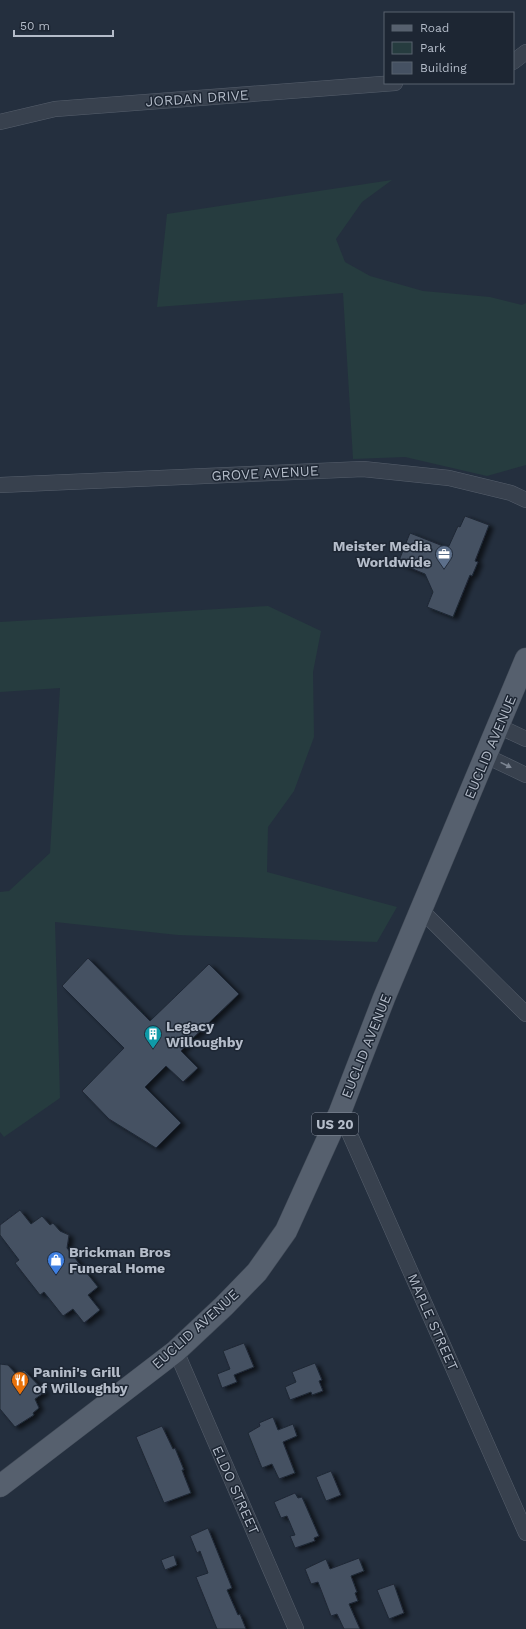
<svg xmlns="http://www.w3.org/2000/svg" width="526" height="1629" viewBox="0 0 526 1629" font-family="'Work Sans',sans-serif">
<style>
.green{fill:#263c3f}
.building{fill:#455162;stroke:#1f2835;filter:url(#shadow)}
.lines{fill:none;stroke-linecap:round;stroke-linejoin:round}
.minor-casing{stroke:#565f6c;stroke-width:16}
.primary-casing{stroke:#414a57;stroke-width:23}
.minor{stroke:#38414e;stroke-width:15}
.primary{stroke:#56606e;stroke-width:22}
.oneway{fill:#7c8592}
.labels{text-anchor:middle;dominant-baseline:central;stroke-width:3;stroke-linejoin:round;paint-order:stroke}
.shield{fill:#1d2633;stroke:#878f9c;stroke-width:1}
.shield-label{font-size:13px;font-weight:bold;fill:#b4bcc9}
.street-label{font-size:14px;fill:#b4bcc9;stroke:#1d2633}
.poi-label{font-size:14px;font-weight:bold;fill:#b4bcc9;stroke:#1d2633;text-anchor:start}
</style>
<defs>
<filter id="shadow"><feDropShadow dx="4.5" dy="2.5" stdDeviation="2" flood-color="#0009"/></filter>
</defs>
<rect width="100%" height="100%" fill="#242f3e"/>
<path class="green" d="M392,180L362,202L336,239L345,262L370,276L423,291L490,297L522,305L526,303V465L487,476L405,457L353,459L343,293L157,307L167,214Z
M268,606L321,631L313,672L314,737L294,791L268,827L267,872L397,907L377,942L178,935L55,922L60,1098L4,1137L0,1132V892L9,891L50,853L60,688L0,692V622Z"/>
<path class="building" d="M465,516L489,525L475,561L478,562L472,576L470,575L453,617L427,607L433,592L425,574L398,563L410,533L448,548L458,526L460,527Z
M88,958L150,1021L209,964L239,994L192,1039L181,1051L198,1068L183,1082L166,1066L145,1087L181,1123L156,1148L109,1119L82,1091L124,1048L62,986Z
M20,1210L31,1224L42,1216L50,1225L53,1223L60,1231L69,1235L67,1248L98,1287L88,1295L100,1310L84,1323L73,1309L63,1316L44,1292L40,1295L15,1263L19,1260L0,1235V1225Z
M244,1343L254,1367L234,1375L237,1382L222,1388L217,1374L230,1369L223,1351Z
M315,1363L322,1380L319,1381L323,1391L312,1395L311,1392L290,1400L285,1387L296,1382L292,1372Z
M0,1364L8,1365L17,1375L24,1370L45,1392L35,1399L39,1408L33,1413L34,1415L15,1427L0,1409Z
M273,1417L278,1430L293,1424L297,1436L283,1442L295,1473L279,1479L272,1464L262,1468L248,1433L260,1426L259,1423Z
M162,1426L173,1449L175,1448L184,1470H182L191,1493L164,1503L136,1437Z
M331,1471L341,1495L326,1501L316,1477Z
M295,1493L298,1498L302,1497L319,1536L314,1538L315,1541L295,1548L290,1536L295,1535L287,1516L281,1518L274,1502Z
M208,1528L232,1588L227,1590L238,1615L240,1614L246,1629H217L196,1577L208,1573L200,1551L197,1553L190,1536Z
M174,1555L177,1565L165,1570L161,1560Z
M359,1558L364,1571L351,1576L357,1592L355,1593L358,1601L349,1604L360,1629H344L337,1614L331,1616L318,1582L311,1584L305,1569L326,1559L330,1569Z
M394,1584L404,1613L389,1619L377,1590Z"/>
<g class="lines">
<g class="minor-casing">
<path id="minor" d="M513,62L526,52
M0,122L55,109L395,83
M0,485L363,469L449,478L511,493L526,500
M498,726L526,739
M486,756L526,775
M421,910L526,1014
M340,1112L526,1533
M176,1351L296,1629"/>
</g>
<g class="primary-casing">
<path id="primary" d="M0,1486L176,1351L224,1306L257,1272L286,1231L340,1112L384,998L526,659"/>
</g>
<use href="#minor" class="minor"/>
<use href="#primary" class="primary"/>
</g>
<defs><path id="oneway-solid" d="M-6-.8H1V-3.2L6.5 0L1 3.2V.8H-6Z"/></defs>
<use class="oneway" href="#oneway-solid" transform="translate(506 765) rotate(26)"/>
<defs>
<g id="office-pin" transform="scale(0.9)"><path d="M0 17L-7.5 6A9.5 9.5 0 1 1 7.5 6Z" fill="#5c6f8a" stroke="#1d2633"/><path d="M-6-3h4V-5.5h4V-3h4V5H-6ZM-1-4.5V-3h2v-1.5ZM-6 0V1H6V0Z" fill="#fff"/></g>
<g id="building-pin" transform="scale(0.9)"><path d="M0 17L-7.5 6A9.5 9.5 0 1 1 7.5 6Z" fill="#0f9aa8" stroke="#1d2633"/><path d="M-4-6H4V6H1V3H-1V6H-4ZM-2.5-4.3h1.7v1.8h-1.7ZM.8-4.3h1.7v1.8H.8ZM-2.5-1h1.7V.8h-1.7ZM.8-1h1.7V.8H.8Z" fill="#fff"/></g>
<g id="shop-pin" transform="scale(0.9)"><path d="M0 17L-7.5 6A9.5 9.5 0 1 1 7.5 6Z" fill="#3f7fe0" stroke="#1d2633"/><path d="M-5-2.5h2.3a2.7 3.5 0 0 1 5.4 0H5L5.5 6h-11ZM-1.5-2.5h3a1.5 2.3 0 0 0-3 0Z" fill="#fff"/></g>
<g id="restaurant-pin" transform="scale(0.9)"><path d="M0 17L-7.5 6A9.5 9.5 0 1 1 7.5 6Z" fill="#e8710a" stroke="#1d2633"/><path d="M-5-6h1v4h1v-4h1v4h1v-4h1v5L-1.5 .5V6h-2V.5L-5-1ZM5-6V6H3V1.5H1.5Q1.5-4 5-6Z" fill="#fff"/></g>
</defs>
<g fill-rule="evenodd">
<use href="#office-pin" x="444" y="554"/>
<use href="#building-pin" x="153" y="1034"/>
<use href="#shop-pin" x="56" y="1260"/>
<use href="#restaurant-pin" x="20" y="1380"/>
</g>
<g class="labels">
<rect class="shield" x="312" y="1113" width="46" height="22" rx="3"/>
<g class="shield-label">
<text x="335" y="1124">US 20</text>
</g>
<g class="street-label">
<text transform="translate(197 98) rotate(-4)">JORDAN DRIVE</text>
<text transform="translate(265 473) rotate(-3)">GROVE AVENUE</text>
<text transform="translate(490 747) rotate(-67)">EUCLID AVENUE</text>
<text transform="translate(366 1046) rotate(-68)">EUCLID AVENUE</text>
<text transform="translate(433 1322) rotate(66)">MAPLE STREET</text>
<text transform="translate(195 1329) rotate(-42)">EUCLID AVENUE</text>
<text transform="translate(236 1490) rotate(66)">ELDO STREET</text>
</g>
<g class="poi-label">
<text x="431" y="546" text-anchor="end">Meister Media<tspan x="431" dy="16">Worldwide</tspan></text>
<text x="166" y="1026">Legacy<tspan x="166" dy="16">Willoughby</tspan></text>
<text x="69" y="1252">Brickman Bros<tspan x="69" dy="16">Funeral Home</tspan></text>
<text x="33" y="1372">Panini's Grill<tspan x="33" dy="16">of Willoughby</tspan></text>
</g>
</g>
<rect x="384" y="12" width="130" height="72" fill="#1d2633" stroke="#59626f"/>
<rect x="392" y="25" width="20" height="6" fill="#56606e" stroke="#59626f"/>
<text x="420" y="32" font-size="12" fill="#b4bcc9">Road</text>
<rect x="392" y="42" width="20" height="12" fill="#263c3f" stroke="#59626f"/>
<text x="420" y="52" font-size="12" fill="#b4bcc9">Park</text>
<rect x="392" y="62" width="20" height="12" fill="#455162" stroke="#59626f"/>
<text x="420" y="72" font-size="12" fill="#b4bcc9">Building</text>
<path d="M14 30v6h99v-6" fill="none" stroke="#b4bcc9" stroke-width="2"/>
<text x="20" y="30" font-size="12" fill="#b4bcc9" stroke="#1d2633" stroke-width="3" paint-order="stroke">50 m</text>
</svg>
